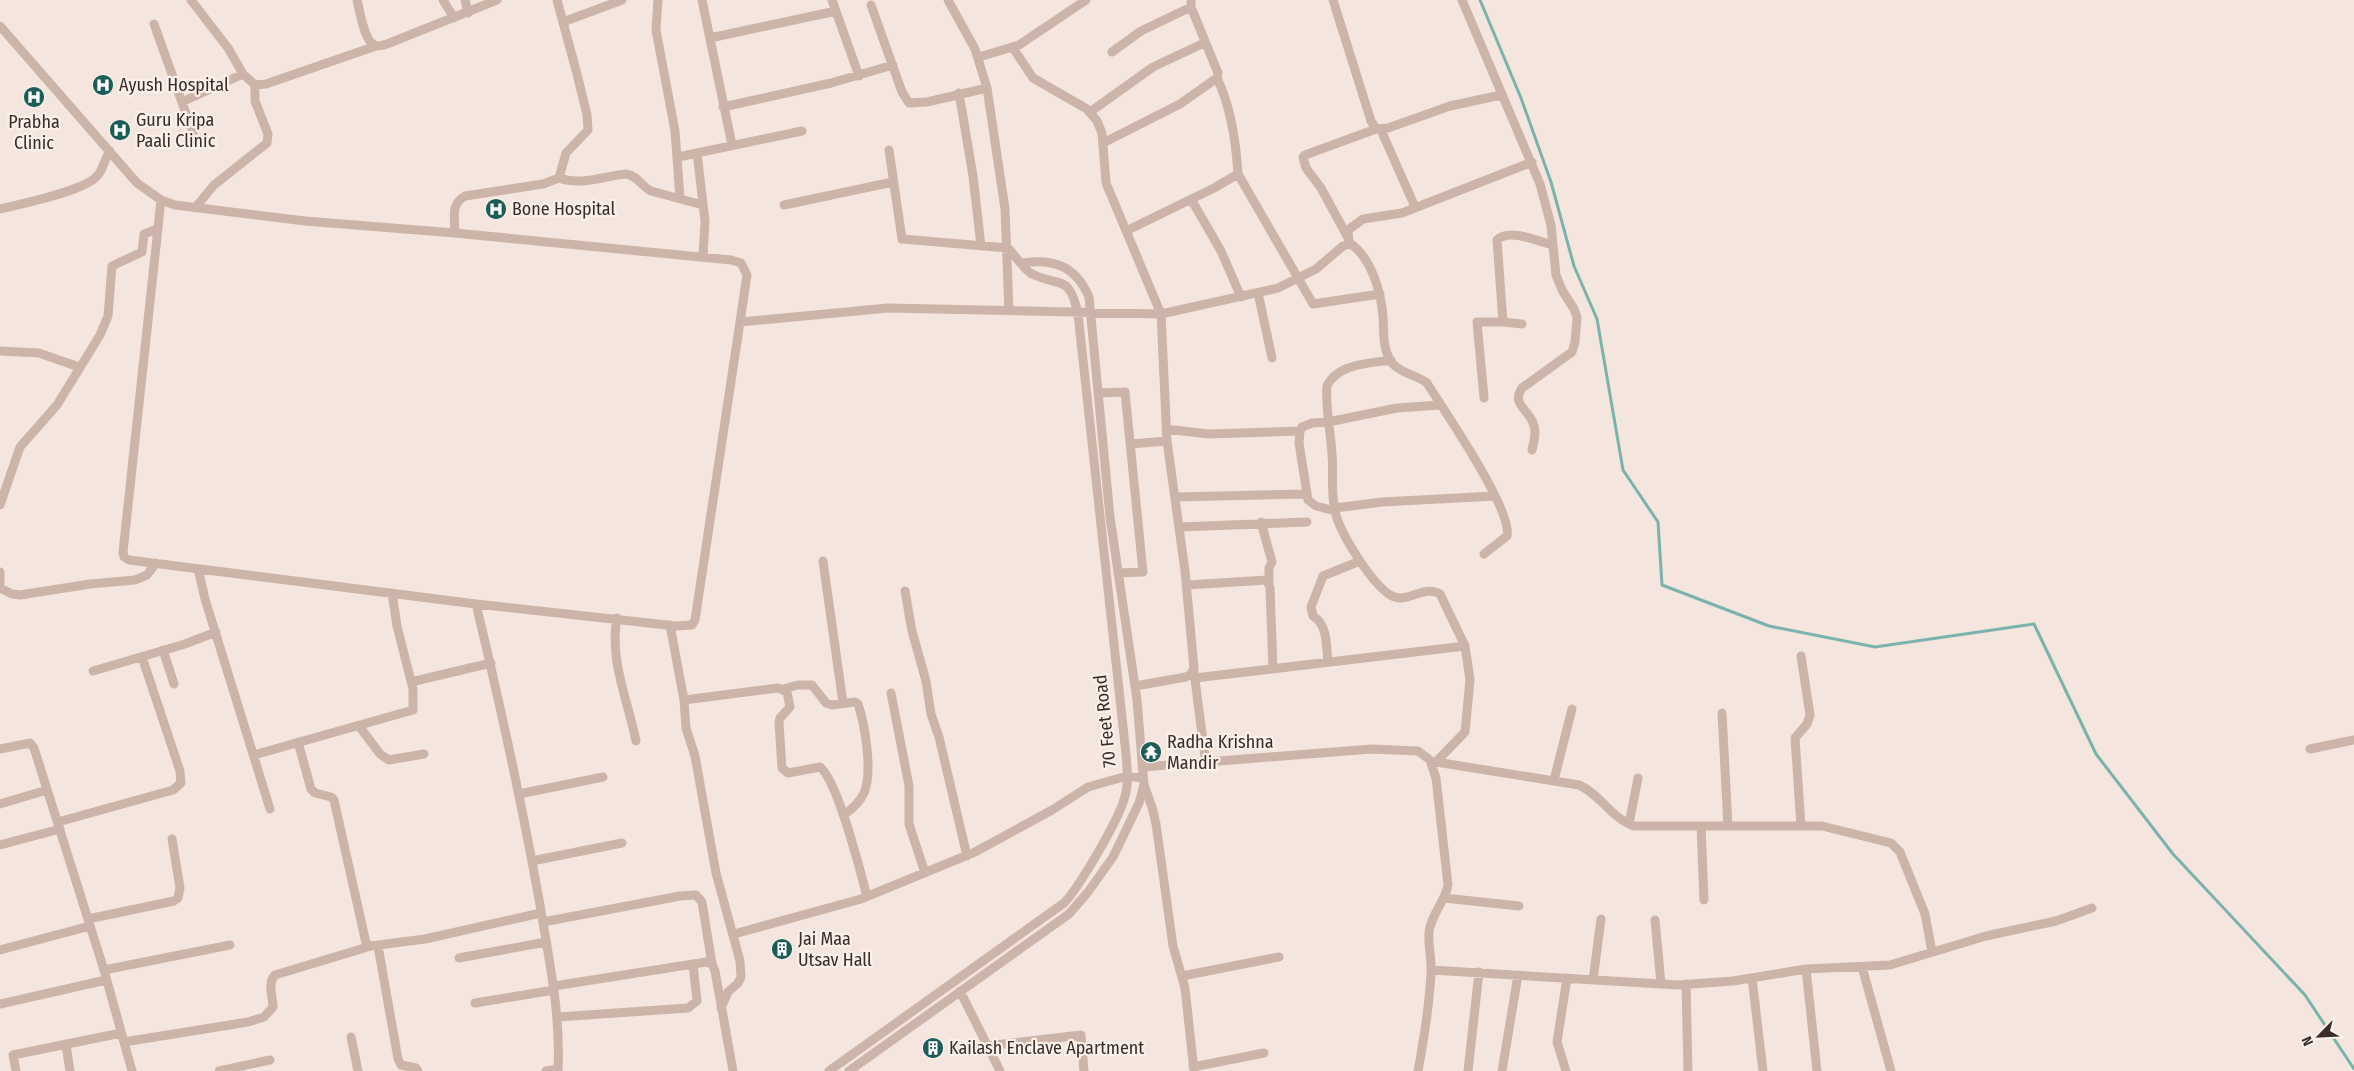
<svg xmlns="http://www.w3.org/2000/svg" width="2354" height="1071" viewBox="0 0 2354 1071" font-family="'Fira Sans Condensed',sans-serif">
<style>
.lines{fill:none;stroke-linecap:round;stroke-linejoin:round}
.stream{stroke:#7bb2ad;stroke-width:3}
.minor{stroke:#cdb4a9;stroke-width:9}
.labels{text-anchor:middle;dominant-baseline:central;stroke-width:4.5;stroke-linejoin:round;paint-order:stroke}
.poi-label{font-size:18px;fill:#392c29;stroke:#fbf1ea;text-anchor:start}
.street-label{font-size:18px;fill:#392c29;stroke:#fbf1ea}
</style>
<rect width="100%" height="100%" fill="#f4e6de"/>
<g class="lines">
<path class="stream" d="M1480,0L1521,98L1551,182L1574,266L1597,319L1623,470L1658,522L1662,585L1769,626L1875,647L2034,624L2096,754L2173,854L2305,995L2354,1069"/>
<path class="minor" d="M191,0L228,48L243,74L255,85L266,84L376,46
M357,0C360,11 364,42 375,45C378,47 383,45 387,44L497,0
M443,0L454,18
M465,0L468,13
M658,0L656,30L675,131L680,198
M702,0L732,145
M832,0L859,76
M948,0L975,49L987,88L1005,209L1009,311
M1333,0L1371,121L1376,129L1388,128L1450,106L1501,95
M1462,0L1540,184L1551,225L1556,275L1562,290L1574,309L1577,317L1575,342L1572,352L1522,388C1511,404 1528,409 1533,423C1537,432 1534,441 1532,450
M871,5L902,92L909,103L927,102L987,88
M563,22L622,0
M154,24L193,133
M0,26L137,183L161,200L175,205L305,221L455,233L731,260L741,263L747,275L740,322L888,308L1161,314L1278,288L1316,269L1343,246L1351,244C1372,259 1381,293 1383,316C1384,332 1382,351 1393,364C1402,374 1417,375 1427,383C1443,409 1513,510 1507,536L1484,554
M710,38L836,11
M1013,48L1033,78L1087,109L1097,121L1102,133L1106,183L1161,314L1167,441L1185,571L1194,668L1191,674L1186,677L1135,686
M1112,52L1141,31L1191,7
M979,57L1019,45L1086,0
M959,93L973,176L981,246
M182,102L243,74
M723,107L831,83L893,65
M1090,112L1153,67L1204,43
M1381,130L1415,207
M1103,143L1180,104L1217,78L1218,73L1191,7V0
M697,153L705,221L703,257
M678,157L802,131
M1238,174L1313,304L1380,294
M559,178C581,186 604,176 626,174C638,176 641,186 651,191L703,205
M1191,199L1221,251L1241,297
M161,200L123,552L124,557L129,560L476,604L676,626L692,625L695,620L740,322
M784,205L893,182
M195,208L214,185L267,143L268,134L255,101V85
M0,209C21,204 86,191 98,175C103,169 105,158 110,151
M1126,231L1214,188L1238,174C1236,142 1231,107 1217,78
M455,233C455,217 450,205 465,196L543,184L559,178L566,153L588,130L587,115L577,74L557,0
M1347,236L1321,188L1306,168L1303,157L1305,155L1376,129
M1349,244L1348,230L1363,219L1402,213L1532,162
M1258,293L1272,358
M1503,322L1497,240C1509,228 1538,241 1552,245
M0,351L39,353L79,367
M1391,360C1370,363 1337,364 1327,386C1325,409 1331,432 1332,455C1334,474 1330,497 1336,515C1342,536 1373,586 1392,596C1407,604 1425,584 1440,594L1465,646L1470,680L1465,732L1433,765
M1098,393L1125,392L1143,572L1118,573
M1484,398L1477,322H1503L1522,324
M1166,429L1208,434L1300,431
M1130,444L1167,441
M1176,497L1306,494
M0,505L20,447L57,405L100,335L108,316L112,266L142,252L144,234L157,229
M1335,508L1382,502L1495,496
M1335,511L1316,506L1308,500L1299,443L1300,431L1302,427L1312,423L1328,422L1397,408L1440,405
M1261,522L1272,562L1269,568V583
M1180,527L1307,522
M823,561L843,703
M198,569L205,599L270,809
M0,572V588
M1187,585L1267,580L1270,588L1273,669
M0,588L12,594L20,595L90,584L135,580L147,575L156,563
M905,591L912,631L926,681L931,714L939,737L967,856
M476,604C500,704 522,804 540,905C549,960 561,1015 558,1071
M617,618C609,659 628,701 636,741
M670,625L684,700L686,728L695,756L716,873L740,961L741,977L738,983L728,992L721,1008
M163,650L174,684
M1801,656L1810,715L1807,724L1795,738L1801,826
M1328,662C1326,646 1328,625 1313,616L1311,607L1323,576L1360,561
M93,671L185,644L216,632
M1194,672L1206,764
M1195,678L1465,646
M411,682L491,663
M783,689L798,685H812L826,703L832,705L855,702L858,704C865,725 873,772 864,793C860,802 852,809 844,815
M891,693L909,786V824L925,873
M684,700L778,688L787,692L790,707L780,718L779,723L782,768L788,773L820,767C838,781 860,871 867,896
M1722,713L1728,826
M359,726L380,754L389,760L424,754
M298,742L311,789L315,793L331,797L334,800L366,943L371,946L425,939L541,913
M0,749L30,743L34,748L104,970L132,1071
M2310,749L2354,740
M254,755L413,710V689L397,626L392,593
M1436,762L1579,785C1600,794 1612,819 1634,826H1822L1891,843L1900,852L1925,914L1932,952
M1143,767L1372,749L1418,751L1430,760L1436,778L1448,885C1445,902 1431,914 1429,932C1428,946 1432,960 1431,974C1429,1007 1424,1039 1418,1071
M1554,780L1572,709
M1144,785L1152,807L1156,824L1173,946L1185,988L1194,1071
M519,794L603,777
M0,804L47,790
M58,822L173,790L181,783L180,771L142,657
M1629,824L1638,778
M1701,826L1704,900
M0,845L60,829
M532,861L622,843
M1444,898L1519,906
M88,919L174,901L178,898L180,888L172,839
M1655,920L1661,984
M543,922L680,896L696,895L702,902L712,964
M734,934L861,899L975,852L1052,810L1088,787L1127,776L1143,778
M378,946L398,1059L401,1065L416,1068L418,1071
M0,950L90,926
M459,958L546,942
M1862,967L1891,1071
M1806,969L1817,1071
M104,970L230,945
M1431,970L1678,985L1733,981L1806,969L1890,965L1986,936L2056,921L2092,908
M1182,976L1279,957
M1752,978L1763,1071
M1593,980L1601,919
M1686,984L1688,1071
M554,986L706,962L712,964L715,971L733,1071
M960,991L1000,1071
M475,1003L554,990
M0,1004L106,980
M558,1017L688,1008L697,1001L693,964
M351,1037L358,1071
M124,1042L248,1022L264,1017L273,1007C273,997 267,983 275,975L371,946
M66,1045L70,1071
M987,1046L1081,1035L1084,1071
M1193,1067L1264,1053
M16,1071L13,1055L121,1033
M219,1071L270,1060
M546,1071L558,1069
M829,1071L1064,903C1080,886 1120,818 1125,796C1129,783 1127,768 1126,754L1078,314C1069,273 1061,288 1032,274C1025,271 1014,254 1008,248L902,239L889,150
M849,1071L1069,914L1088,892L1113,857L1139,803L1144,785L1137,700L1110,517L1089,297C1076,267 1055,258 1023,263
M1468,1071L1479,972
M1502,1071L1518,975
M1566,1071L1557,1042L1567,978"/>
</g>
<defs>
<g id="hospital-disc" transform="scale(1.125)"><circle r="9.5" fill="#1c5d58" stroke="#fbf1ea"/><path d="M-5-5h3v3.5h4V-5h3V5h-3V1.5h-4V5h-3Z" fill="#fff"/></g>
<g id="temple-disc" transform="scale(1.125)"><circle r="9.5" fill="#1c5d58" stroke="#fbf1ea"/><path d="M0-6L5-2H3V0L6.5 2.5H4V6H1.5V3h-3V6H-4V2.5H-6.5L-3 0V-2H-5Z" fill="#fff"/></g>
<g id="building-disc" transform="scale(1.125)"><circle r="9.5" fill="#1c5d58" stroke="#fbf1ea"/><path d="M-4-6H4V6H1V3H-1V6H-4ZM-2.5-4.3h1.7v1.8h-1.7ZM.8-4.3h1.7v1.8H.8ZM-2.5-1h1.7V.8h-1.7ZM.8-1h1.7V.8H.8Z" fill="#fff"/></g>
</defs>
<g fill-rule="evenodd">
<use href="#hospital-disc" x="103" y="85"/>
<use href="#hospital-disc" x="34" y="97"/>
<use href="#hospital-disc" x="120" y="130"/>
<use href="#hospital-disc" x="496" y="209"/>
<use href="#temple-disc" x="1151" y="752"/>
<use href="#building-disc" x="782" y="949"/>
<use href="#building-disc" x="933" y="1048"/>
</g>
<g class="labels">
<g class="poi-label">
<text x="119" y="85">Ayush Hospital</text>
<text x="136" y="120">Guru Kripa<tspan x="136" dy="21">Paali Clinic</tspan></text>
<text x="34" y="122" text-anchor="middle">Prabha<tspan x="34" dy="21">Clinic</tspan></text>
<text x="512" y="209">Bone Hospital</text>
<text x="1167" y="742">Radha Krishna<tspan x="1167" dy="21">Mandir</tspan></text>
<text x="798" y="939">Jai Maa<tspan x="798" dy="21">Utsav Hall</tspan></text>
<text x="949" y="1048">Kailash Enclave Apartment</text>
</g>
<g class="street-label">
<text transform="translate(1105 721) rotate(-96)">70 Feet Road</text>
</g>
</g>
<g transform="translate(2319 1036) rotate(246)" stroke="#fbf1ea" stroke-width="4" paint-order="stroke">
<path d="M0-4L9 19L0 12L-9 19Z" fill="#392c29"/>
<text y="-8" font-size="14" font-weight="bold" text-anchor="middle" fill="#392c29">N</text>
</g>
</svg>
